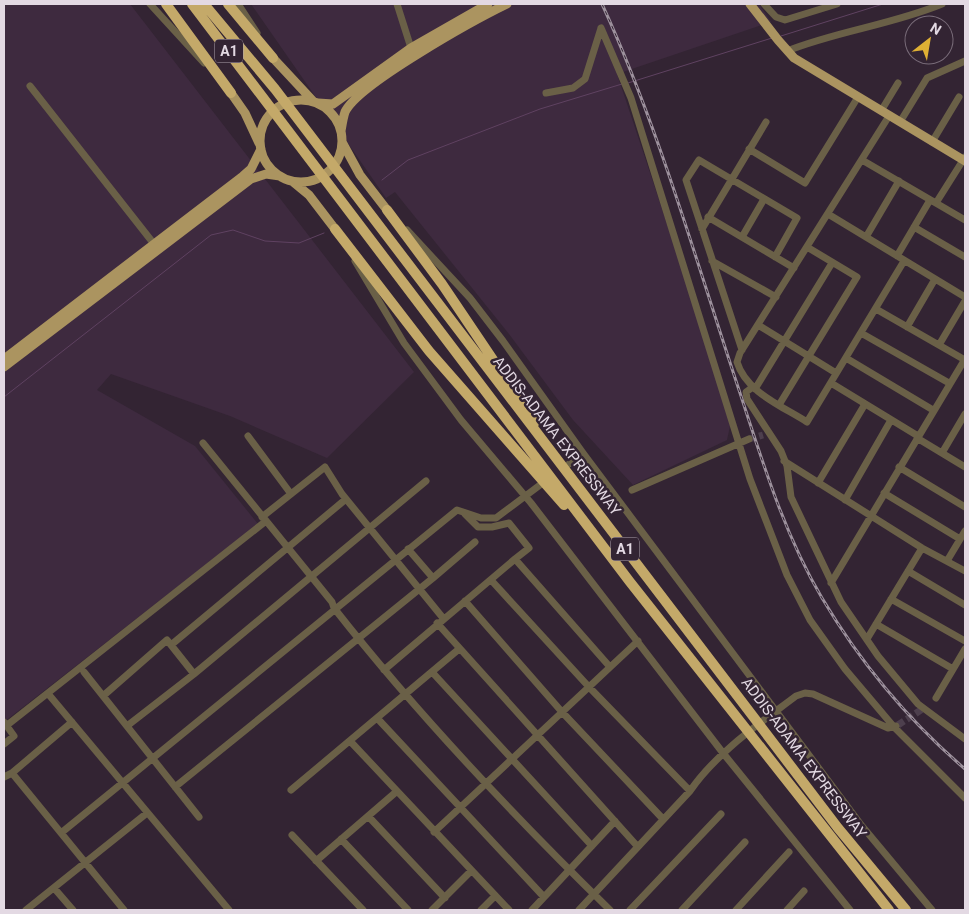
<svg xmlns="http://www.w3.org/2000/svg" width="969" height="914" viewBox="0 0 969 914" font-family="Roboto,sans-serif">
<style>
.built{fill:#3e2a3f}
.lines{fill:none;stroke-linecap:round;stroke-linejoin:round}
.stream{stroke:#5f4261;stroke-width:1}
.minor-tunnel{stroke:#4d3f4d;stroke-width:7;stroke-dasharray:7 3.5;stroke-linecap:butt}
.minor{stroke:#6a6047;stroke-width:7}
.major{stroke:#ab9460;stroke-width:9}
.highway{stroke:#c4a969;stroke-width:10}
.rail-casing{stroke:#9d919d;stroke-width:3}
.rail{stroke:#332433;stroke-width:1;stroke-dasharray:4;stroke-linecap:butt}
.labels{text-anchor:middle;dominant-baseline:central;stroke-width:5;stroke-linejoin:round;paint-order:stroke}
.shield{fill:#332433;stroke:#aea3ae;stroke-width:1}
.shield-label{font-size:14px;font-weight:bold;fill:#e3d9e3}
.street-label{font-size:15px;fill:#e3d9e3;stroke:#332433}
</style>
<rect width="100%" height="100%" fill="#332433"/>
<path class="built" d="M4,4H130L414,372L327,458L230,416L111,374L97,390L195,446L258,524L4,722Z
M251,4H759L771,22L617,74L728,406L730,426L727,440L633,485L573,420L509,334L395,192L386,198Z"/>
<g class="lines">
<path class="stream" d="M781,36L883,4
M628,83L772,38
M382,180L408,160L540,109L622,84
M4,397L211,235L233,230L265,241L299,243L324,233"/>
<path class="minor-tunnel" d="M749,439L763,435
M898,725L924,708"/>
<path class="minor" d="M150,4L204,63
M238,4L257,33
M397,4L411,48
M764,4L776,17L785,20L837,4
M601,28L631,98L750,479L787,575L810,620L845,669L894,727L965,798
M787,51C837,31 891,25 942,4
M30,86L154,244
M546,93L573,88L585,79L601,28
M881,111L898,83
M889,116L740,353L737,362C746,392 782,406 807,422L904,261
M900,122L927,78L965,61
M932,142L959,97
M749,149L805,183L858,97
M862,160L965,220
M936,203L965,157
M828,214L965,297
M708,217L794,268
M914,227L965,257
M702,229L766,122
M407,230L470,298L503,341L583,453L862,826L932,910
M742,237L764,199
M866,237L899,181
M897,256L930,200
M355,261L404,343L461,420L531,503L723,753L850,910
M712,261L776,297
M876,309L965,360
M758,325L836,373
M907,327L935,279
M861,333L949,383
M939,345L965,301
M742,350L686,180L699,160L797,218L775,257
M846,358L933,410
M831,383L918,436
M753,387L746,392L747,399L781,451L787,466L791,497L841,602L878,656L918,704L965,739
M755,389L832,263
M779,405L857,277L807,247
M248,436L291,494
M917,438L965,467
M203,443L332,602L334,608C418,715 513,815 610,910
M942,453L965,414
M784,461L922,548L965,571
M569,464L583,453
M899,467L965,507
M818,483L865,404
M632,490L749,439
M884,493L960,539
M845,500L891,420
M465,514L478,527H492L509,523L529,548L515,559L610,667
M262,517L325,467L342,494L443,618
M408,549L433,578L475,542
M947,561L965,531
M908,571L965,605
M491,580L589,687L690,791
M831,583L965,359
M891,599L965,641
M465,601L562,712L663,819
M437,623L638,847
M876,624L953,669
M867,639L922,548
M171,645L346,499
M384,670L515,559
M84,672L199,817
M432,672L592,846
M50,696L229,910
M103,696L167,640L194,674
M936,698L965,649
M377,718L544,897
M6,726L266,521
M127,726L194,674L426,481
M350,741L509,910
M4,744L14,736L4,722
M12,773L124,910
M4,777L12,773L72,722
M175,787L433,578
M291,790L459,649
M368,816L445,898
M434,832L638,641
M61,833L457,510L481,518H496L540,485
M292,835L363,910
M341,839L408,910
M316,861L396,792
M54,888L73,910
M26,910L147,813
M432,910L471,871
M481,910L495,896
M532,910L615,821
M579,910L690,791C717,752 759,724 796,696L805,693L813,694L888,728L896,726
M630,910L721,814
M682,910L745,842
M736,910L789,852
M787,910L804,891"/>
<path class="major" d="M750,4L778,40L794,58L965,161
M273,58L313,101
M231,93L245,113L259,143
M260 141a41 41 0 1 1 82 0a41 41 0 1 1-82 0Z
M318,103L333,104L411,48L488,4
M341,131C342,125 343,118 345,112C358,84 476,19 507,4
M342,142L360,175L387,210
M292,181L309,195L335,229
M4,359L243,176L251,169L261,149
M4,367L251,179L266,174L280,176"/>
<path class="highway" d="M166,4L231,93
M192,4L630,582L889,910
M204,4L275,89L838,828L906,910
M228,4L273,58
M387,210L442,284L535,422
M335,229L429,351L564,505"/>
<g class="rail-casing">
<path id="rail" d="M602,4C659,128 696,261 739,390C762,460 784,534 822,598C860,662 909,721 965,769"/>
</g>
<use href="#rail" class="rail"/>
</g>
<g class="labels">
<g class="shield">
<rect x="215" y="39.5" width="28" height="23" rx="4"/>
<rect x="611" y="537.5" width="28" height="23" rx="4"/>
</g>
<g class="shield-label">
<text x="229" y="51">A1</text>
<text x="625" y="549">A1</text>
</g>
<g class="street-label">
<text transform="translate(557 436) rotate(52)">ADDIS-ADAMA EXPRESSWAY</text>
<text transform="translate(804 758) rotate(53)">ADDIS-ADAMA EXPRESSWAY</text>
</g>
</g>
<rect width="969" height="914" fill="none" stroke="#e3d9e3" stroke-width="10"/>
<g transform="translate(929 40) rotate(31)"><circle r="24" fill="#332433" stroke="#796c79"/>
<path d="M0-4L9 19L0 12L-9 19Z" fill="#dfb034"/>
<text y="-8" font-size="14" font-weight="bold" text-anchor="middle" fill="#e3d9e3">N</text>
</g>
</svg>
